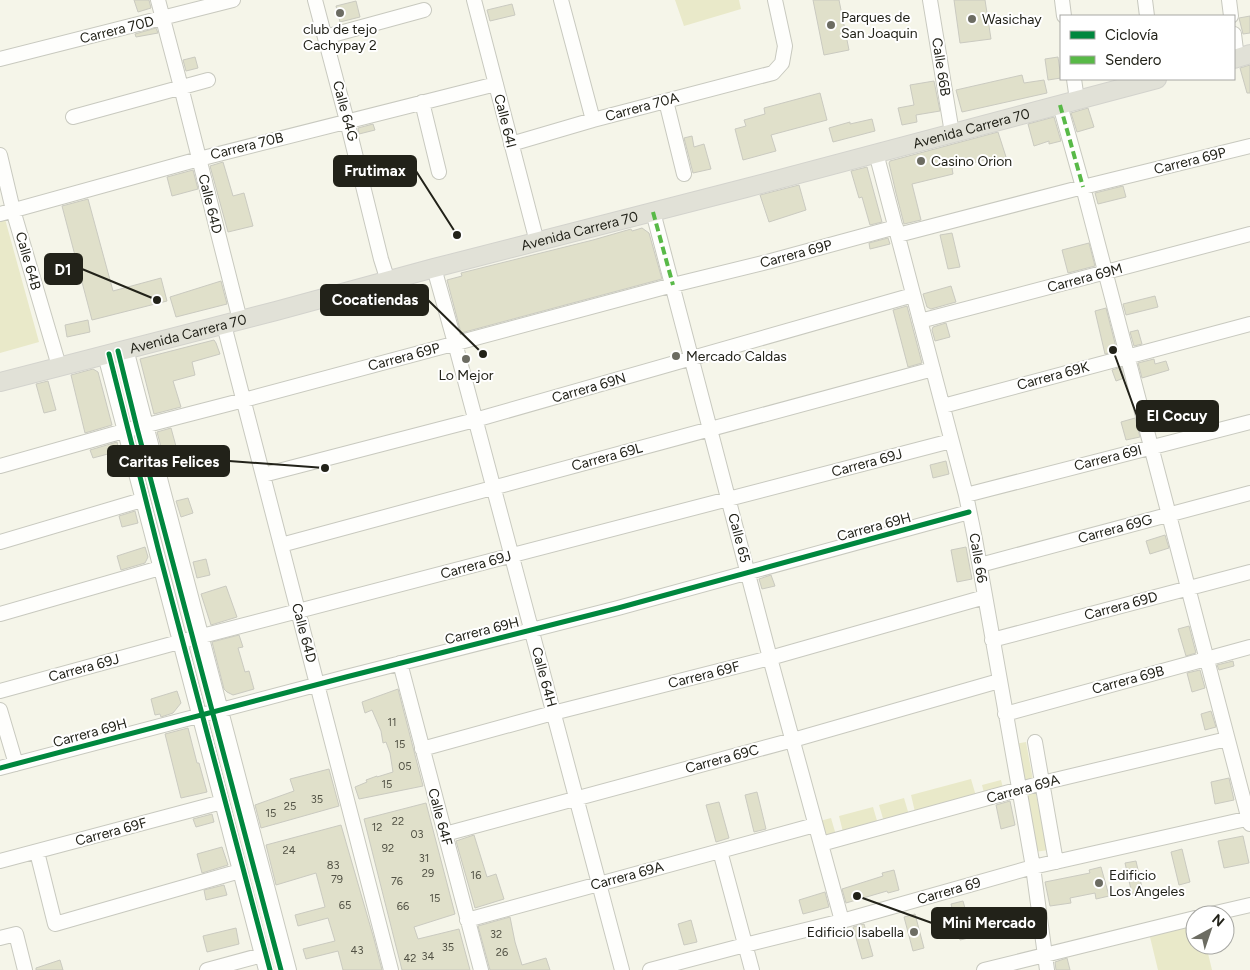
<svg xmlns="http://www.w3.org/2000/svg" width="1250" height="970" viewBox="0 0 1250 970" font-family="Figtree,sans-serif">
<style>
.green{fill:#e9e9c9}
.building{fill:#e0e0ca;stroke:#cacac0}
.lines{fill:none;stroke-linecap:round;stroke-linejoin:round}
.minor-casing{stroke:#c8c9bf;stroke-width:16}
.major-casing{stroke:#d3d3cd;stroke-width:20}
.minor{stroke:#fefefc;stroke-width:14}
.major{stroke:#e1e1d7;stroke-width:18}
.quiet{stroke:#58b947;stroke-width:4;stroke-dasharray:8 4;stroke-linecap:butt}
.cycleway-casing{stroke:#fff;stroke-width:8}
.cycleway{stroke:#00873e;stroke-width:5}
.poi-dot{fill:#6c6c62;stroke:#fff;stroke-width:2}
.labels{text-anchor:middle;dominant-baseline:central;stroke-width:4;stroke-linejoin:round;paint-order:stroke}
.number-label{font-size:11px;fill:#525245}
.poi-label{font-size:14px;fill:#222219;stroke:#fff;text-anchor:start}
.street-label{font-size:14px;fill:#222219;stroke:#fff}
.leader{fill:none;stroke:#222219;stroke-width:2}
.callout-dot{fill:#222219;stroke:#fff;stroke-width:2}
.callout{fill:#222219;stroke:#222219;stroke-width:2}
.callout-label{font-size:15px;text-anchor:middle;font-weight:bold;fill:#fff}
</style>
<rect width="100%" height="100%" fill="#f5f5e9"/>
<path class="green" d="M675,0H739L741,9L684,26Z
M5,219L39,342L0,353V220Z
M1026,742L1033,780L1021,782L1014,744Z
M971,779L976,796L915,812L911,795Z
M1001,780L1003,788L984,793L982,785Z
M1035,790L1048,850L1035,852L1023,793Z
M904,798L909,815L884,822L879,805Z
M873,807L878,824L843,832L839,816Z
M831,818L836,835L825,838L820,821Z
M1195,923V945H1206L1212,970H1158L1149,933Z"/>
<path class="building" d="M134,0H149L151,8L138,12Z
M813,0H839L849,50L824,55Z
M954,0H985L991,39L960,43Z
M356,1L360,17L340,22L336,6Z
M512,4L515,15L490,21L487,10Z
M1250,16V33L1243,34L1239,18Z
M156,28L158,33L136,37L135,34Z
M195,57L198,68L186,71L183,60Z
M1058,57L1061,78L1048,80L1045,59Z
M1250,65V93H1247L1240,68Z
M1022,75L1024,83L1044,80L1047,93L962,112L956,90Z
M934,81L940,111L916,115L917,122L902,125L898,108L914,105L910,85Z
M820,93L827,120L771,135L776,151L743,160L735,129L746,126L744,120L765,114L764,108Z
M1088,108L1094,127L1077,132L1071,113Z
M1054,117L1061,141L1049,144V141L1034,146L1028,124Z
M872,119L875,131L833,142L829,128L850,122V124Z
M373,124L375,130L359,134L358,128Z
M998,132L1007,160L994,164L992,158L952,168L953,174L912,184L921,220L904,224L896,193L889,163L890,161Z
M692,136L694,147L704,144L711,169L693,173L684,138Z
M223,162L233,196L244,193L253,226L228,232L210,166Z
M867,167L882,222L870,225L862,197L859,198L851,171Z
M193,170L198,189L172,196L167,177Z
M799,185L806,210L769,222L760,195Z
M1123,186L1126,197L1098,204L1095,193Z
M88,199L113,291L161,278L167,301L92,320L62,206Z
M642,228L649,233L662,279L461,333L447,280L462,276L461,273L593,240L631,229L632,231Z
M952,233L960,267L948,269L940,235Z
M888,238L890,244L870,249L869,243Z
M1089,243L1095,266L1068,273L1062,250Z
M221,281L227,304L176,317L170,297Z
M951,286L956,302L931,309L927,307L923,294Z
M1155,296L1158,307L1126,315L1123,304Z
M907,306L922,363L908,367L893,310Z
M1106,308L1117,351L1105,354L1095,311Z
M88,320L90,332L67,337L65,325Z
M946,323L950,337L935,341L932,330L933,327Z
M1138,330L1142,344L1134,346L1130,332Z
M214,340L216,343L220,354L192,362L195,375L173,381L181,407L154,414L140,359Z
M1154,359L1155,364L1166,361L1169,370L1142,378L1138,363Z
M1121,367L1124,378L1116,381L1112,370Z
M93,369L98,372L112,425L85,433L71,375Z
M48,381L56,410L44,413L36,384Z
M1135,418L1140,437L1126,440L1121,422Z
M171,428L177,450L163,454L157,432Z
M117,442L119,451L93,458L90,450Z
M946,461L949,474L933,478L930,465Z
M188,498L193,513L181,517L176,501Z
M135,511L138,523L122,527L119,516Z
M1165,535L1169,548L1150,554L1146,541Z
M145,547L148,557L145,563L121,570L117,556Z
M966,547L972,579L957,582L951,550Z
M206,559L210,575L197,578L193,562Z
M771,575L775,586L762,589L759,579Z
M226,586L237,617L211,625L201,594Z
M1189,626L1196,653L1186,656L1178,629Z
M239,635L243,647L238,648L245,672L249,671L254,689L233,695L227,692L224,689L212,642Z
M1233,661L1234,666L1219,670L1217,665Z
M1200,670L1205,688L1192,692L1187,673Z
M398,689L423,786L359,799L355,787L367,782L366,780L377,776V777L393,772L390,753L386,742L383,743L381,731L372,710L365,713L362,702Z
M177,691L181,703L173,713L161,717L160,714L155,715L151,699Z
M1211,711L1216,727L1205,730L1201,714Z
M188,728L197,763H199L207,792L181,798L165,734Z
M329,769L339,806L261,828L255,805L294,791L290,779Z
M1229,778L1234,800L1215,804L1211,782Z
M757,792L766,829L754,832L745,795Z
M1010,801L1015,825L1001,829L996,805Z
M719,802L729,838L716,842L706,805Z
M426,803L455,914L414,927L418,939L459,929L470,970H402L364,819Z
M212,814L214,822L196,827L193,819Z
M341,825L374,939L382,970H343L338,951L306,959L303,949L335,941L328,918L298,926L295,915L325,907L316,873L276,885L266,845Z
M474,835L487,877L496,874L504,899L475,908L456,841Z
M1243,836L1249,863L1224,868L1218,841Z
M222,847L228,865L202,873L197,854Z
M1182,849L1190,882L1179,885L1171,852Z
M1136,861L1143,892L1132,894L1125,863Z
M1101,867L1109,896L1096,899L1095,893L1070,898L1071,903L1050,906L1045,882L1090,873L1089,870Z
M894,870L899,890L888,893L887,891L846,903L842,889L883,876L882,873Z
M224,885L227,895L206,900L204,890Z
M825,892L829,907L803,914L799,900Z
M963,901L973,937L960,940L951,904Z
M915,914L924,948L913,951L904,917Z
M510,917L515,942L522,965L546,958L550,970H490L478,926Z
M691,920L697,942L684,945L678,924Z
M864,924L873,956L862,959L853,927Z
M236,928L239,944L207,952L203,936Z
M1067,958L1070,970H1056L1055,962Z
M60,960L63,970H36V968Z"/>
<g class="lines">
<g class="minor-casing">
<path id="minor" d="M158,0L181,87L240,320
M315,0L347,121L381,259L388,281
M474,0L537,242
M561,0L593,120
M930,0L952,133
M1062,0L1064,16
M1145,0L1147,16
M1229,0L1231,16
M1234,34L1237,58
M325,37L424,10
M0,59L233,0
M1074,79L1077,100
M666,101L684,174
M422,102L439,172
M1060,105L1083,187L1250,824
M73,117L208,80
M511,144L593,120L773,73L782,63L785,46L775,0
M876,153L966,495L975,539L1033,867L1047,970
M0,155L13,210L59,366
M653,212L770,658L842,921
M0,214L199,159L496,84
M898,235L1083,187L1250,146
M434,268L455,343L622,970
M920,321L1250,234
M224,325L391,970
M126,349L289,970
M105,355L266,970
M943,406L1250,324
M0,466L124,431L244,400L673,285L767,262L896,227
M263,475L475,420L913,295
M966,495L1250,422
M0,542L142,500
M281,545L933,369
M980,565L1250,493
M0,614L160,568
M992,640L1250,572
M400,663L481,970
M0,691L179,642L951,441
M0,710L16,764
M1005,714L1250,647
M1035,742L1056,862
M422,749L553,713L770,658L985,597
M0,768L346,677L618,608L969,512
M445,834L793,740L999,681
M821,844L1042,783L1227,739
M720,851L752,970
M37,852L55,924L240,871
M0,861L222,802
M1207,915L1250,905
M467,920L815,825
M0,938L16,934L25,970
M207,970L262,955
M650,970L745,945L842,921L1033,867L1250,818
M984,970L1195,918"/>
</g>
<g class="major-casing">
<g id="major">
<path d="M1234,59L1250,54"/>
<path id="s1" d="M0,382L276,311L434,268L746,188L1157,79"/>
</g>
</g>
<use href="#minor" class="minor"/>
<use href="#major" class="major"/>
<path class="quiet" d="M1060,105L1083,187
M653,212L673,285"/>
<g class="cycleway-casing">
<path id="cycleway" d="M118,351L137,428L281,970
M109,354L159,552L270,970
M0,768L346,677L618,608L969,512"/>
</g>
<use href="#cycleway" class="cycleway"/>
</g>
<g class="poi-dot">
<circle cx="340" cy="13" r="5"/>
<circle cx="972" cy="19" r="5"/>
<circle cx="831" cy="25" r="5"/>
<circle cx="921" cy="161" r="5"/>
<circle cx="676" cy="356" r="5"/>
<circle cx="466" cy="359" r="5"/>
<circle cx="1099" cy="883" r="5"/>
<circle cx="914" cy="932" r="5"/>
</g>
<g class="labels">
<g class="number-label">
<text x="392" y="722">11</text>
<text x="400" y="744">15</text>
<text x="405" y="766">05</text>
<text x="387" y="784">15</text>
<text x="317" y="799">35</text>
<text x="290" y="806">25</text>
<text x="271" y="813">15</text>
<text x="398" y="821">22</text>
<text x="377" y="827">12</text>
<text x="417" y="834">03</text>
<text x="388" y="848">92</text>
<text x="289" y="850">24</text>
<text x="424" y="858">31</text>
<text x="333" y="865">83</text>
<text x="428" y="873">29</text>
<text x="476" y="875">16</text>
<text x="337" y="879">79</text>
<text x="397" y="881">76</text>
<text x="435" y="898">15</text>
<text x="345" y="905">65</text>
<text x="403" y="906">66</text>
<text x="496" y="934">32</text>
<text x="448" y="947">35</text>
<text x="357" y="950">43</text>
<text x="502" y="952">26</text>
<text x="428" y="956">34</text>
<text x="410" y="958">42</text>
</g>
<g class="poi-label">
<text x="841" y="17">Parques de<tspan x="841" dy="16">San Joaquin</tspan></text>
<text x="982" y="19">Wasichay</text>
<text x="340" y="29" text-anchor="middle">club de tejo<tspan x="340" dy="16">Cachypay 2</tspan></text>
<text x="931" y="161">Casino Orion</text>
<text x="686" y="356">Mercado Caldas</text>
<text x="466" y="375" text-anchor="middle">Lo Mejor</text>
<text x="1109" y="875">Edificio<tspan x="1109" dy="16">Los Angeles</tspan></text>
<text x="904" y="932" text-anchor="end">Edificio Isabella</text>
</g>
<g class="street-label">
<text transform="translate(117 30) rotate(-14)">Carrera 70D</text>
<text transform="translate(941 67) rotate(81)">Calle 66B</text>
<text transform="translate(642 107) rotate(-15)">Carrera 70A</text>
<text transform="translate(345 111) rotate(75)">Calle 64G</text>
<text transform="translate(505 121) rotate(76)">Calle 64I</text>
<text stroke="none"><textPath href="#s1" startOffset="1004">Avenida Carrera 70</textPath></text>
<text transform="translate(247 146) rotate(-14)">Carrera 70B</text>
<text transform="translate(1190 161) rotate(-14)">Carrera 69P</text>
<text transform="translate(210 204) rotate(76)">Calle 64D</text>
<text stroke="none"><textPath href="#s1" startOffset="599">Avenida Carrera 70</textPath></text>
<text transform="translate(796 254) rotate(-15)">Carrera 69P</text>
<text transform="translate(28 261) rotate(74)">Calle 64B</text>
<text transform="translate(1085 278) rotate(-15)">Carrera 69M</text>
<text stroke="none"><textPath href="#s1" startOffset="194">Avenida Carrera 70</textPath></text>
<text transform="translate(404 357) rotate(-15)">Carrera 69P</text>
<text transform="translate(1053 376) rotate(-15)">Carrera 69K</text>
<text transform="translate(589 388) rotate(-16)">Carrera 69N</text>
<text transform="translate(607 457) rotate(-15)">Carrera 69L</text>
<text transform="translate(1108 458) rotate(-14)">Carrera 69I</text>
<text transform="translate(867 463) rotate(-15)">Carrera 69J</text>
<text transform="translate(874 527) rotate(-15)">Carrera 69H</text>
<text transform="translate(1115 529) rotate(-15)">Carrera 69G</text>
<text transform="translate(739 538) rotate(75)">Calle 65</text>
<text transform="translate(978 558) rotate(80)">Calle 66</text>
<text transform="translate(476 565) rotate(-15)">Carrera 69J</text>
<text transform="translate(1121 606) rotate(-15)">Carrera 69D</text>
<text transform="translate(482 631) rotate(-14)">Carrera 69H</text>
<text transform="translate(304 633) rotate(75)">Calle 64D</text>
<text transform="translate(84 668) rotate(-15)">Carrera 69J</text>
<text transform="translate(704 675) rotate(-14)">Carrera 69F</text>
<text transform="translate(544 677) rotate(75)">Calle 64H</text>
<text transform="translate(1128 680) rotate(-15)">Carrera 69B</text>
<text transform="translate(90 733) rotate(-15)">Carrera 69H</text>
<text transform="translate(722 759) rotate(-15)">Carrera 69C</text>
<text transform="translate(1023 789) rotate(-15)">Carrera 69A</text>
<text transform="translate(440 817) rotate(75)">Calle 64F</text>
<text transform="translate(111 832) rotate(-15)">Carrera 69F</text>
<text transform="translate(627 876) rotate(-15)">Carrera 69A</text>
<text transform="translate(949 891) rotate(-16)">Carrera 69</text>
</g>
</g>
<path class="leader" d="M457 235L416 171M157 300L82 269M483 354L428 300M1113 350L1137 416M325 468L229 461M857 896L932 923"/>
<g class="callout-dot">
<circle cx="457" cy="235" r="5"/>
<circle cx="157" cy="300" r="5"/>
<circle cx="483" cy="354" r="5"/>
<circle cx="1113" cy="350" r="5"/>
<circle cx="325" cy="468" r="5"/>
<circle cx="857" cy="896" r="5"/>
</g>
<g class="callout">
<rect x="334" y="156" width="82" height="30" rx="5"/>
<rect x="45" y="254" width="37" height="30" rx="5"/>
<rect x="321" y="285" width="107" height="30" rx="5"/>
<rect x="1137" y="401" width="81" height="30" rx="5"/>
<rect x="108" y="446" width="121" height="30" rx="5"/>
<rect x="932" y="908" width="114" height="30" rx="5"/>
</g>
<g class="callout-label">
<text x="375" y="176">Frutimax</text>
<text x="63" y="275">D1</text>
<text x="375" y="305">Cocatiendas</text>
<text x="1177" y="421">El Cocuy</text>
<text x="169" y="467">Caritas Felices</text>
<text x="989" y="928">Mini Mercado</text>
</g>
<rect x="1060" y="15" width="175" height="65" fill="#ffffff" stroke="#a7a7a3"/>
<rect x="1070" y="31" width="25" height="8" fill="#00873e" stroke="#a7a7a3"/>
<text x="1105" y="40" font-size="15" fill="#222219">Ciclovía</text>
<rect x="1070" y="56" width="25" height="8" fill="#58b947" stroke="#a7a7a3"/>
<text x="1105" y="65" font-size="15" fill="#222219">Sendero</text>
<g transform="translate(1210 930) rotate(40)"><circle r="24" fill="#ffffff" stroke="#a7a7a3"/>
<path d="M0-4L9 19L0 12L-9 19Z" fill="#6c6c62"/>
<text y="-8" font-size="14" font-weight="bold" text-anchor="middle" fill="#222219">N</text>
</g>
</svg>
